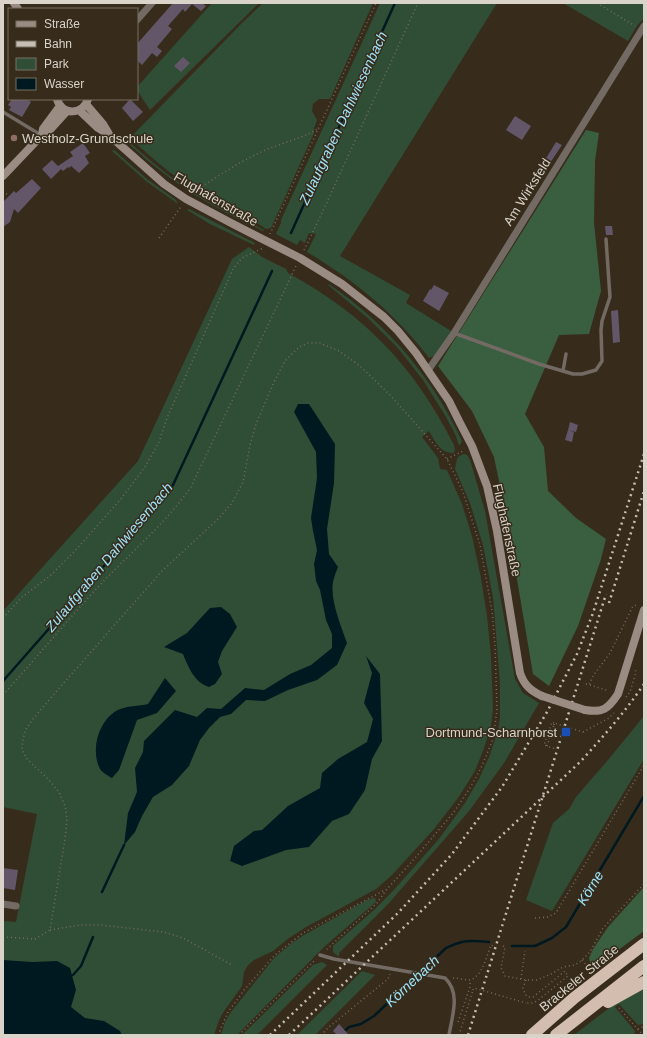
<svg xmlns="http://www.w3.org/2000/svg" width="647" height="1038" viewBox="0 0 647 1038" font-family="Arial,sans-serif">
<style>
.green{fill:#304e35}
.forest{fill:#3a5f40}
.water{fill:#001921}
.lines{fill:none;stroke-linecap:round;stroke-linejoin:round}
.stream{stroke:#001921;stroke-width:2.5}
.building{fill:#635668}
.path{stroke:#756b5e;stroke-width:1.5;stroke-dasharray:1 3;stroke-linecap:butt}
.lane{stroke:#736a64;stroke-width:3.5}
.street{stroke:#736a64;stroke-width:7}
.secondary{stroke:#9a8c83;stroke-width:8}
.highway{stroke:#d3bdaf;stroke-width:12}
.rail{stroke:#c6beb4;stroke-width:2.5;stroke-dasharray:2 4;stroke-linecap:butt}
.path-bridge{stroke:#756b5e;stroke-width:1.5;stroke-dasharray:1 3;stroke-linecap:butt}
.secondary-bridge{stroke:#9a8c83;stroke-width:8}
.education-dot{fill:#8d6e63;stroke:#372c1c;stroke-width:1.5}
.transit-dot{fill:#1a4fb4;stroke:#372c1c;stroke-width:1.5}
.labels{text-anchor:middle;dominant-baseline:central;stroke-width:3;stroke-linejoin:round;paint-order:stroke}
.poi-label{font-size:13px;fill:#dad3c9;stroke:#372c1c;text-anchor:start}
.street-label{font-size:13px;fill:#dad3c9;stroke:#372c1c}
.water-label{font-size:14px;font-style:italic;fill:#9ee4fa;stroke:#372c1c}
</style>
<rect width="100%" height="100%" fill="#372c1c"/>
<path class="green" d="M212,3L258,4L150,110L137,90V87Z
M263,3H373L330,99H319L313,104L312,111L317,120L314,128V133L271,228L266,229C249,217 229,210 211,200C181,183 155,161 130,138L242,23Z
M380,3H497L340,256L410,295L406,303L451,331L434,356L429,358C396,314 354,280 307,252L316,234L309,233L305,243L300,240L297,245L276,234L281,223V220Z
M563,3H644V18L637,26L628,41Z
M126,139C153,164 182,187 214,205C230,214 247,221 264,230L263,231C211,207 166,180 125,140Z
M114,150L147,179L176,200L178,204L146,181L112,151Z
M189,209L255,243L254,245L210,224L187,210Z
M249,247L262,257L286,269L288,273C365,315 414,366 454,445L455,451L453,453C440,453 435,441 429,431L422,437L438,458L440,469L447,470L462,504L472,536L481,578L487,616L491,657L493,709L491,726L484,748L475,771L458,798L434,829L392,875L376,889L306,927L289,938L273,951L254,960L248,965L244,972L242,986L222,1014L218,1023L214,1035H3V921L16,922L37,814L3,807V611L138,461L232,259Z
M328,285H330C387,324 433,378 462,441L460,445H459L455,434L446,417L423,380L397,347L369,319Z
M464,454L467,455L470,460L485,511L515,679L523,693L539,703L504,763L469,811L389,903L339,953V957L333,952V946L374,910L392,892L439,839L465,803L479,779L490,755L498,730L500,718V683L493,597L483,545L470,503L455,469L457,459L459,456Z
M644,716V759L552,911L526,900L553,823L569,809L576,797L608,760Z
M374,898H375L376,902L325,946L237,1035H221L225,1022L231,1012L275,957L292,943L304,935L367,900Z
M322,962L327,965L257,1035H242L313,965Z
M362,971L375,975L315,1035H297Z
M644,986V1024L638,1025L619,1004L615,1007L635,1031L634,1035H574L613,1005Z"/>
<path class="forest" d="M586,130L599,133L595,161L594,223L601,291L589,334L559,335L525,414L544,447L548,491L576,518L606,539L601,559L578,626L549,686L533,674L506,514L494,457L472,411L438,366Z
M644,887V931L594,968L590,962L589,958L593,949L608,927Z"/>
<path class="water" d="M298,404H309L335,444L334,483L327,529L329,554L338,567C336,572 334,577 333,582C330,600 341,626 347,643L337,665L317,680L288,690L265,701L246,700L231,714L220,717L209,728L200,740L189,766L172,785L153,797L142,816L135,832L124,845L128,813L137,792L135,768L143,752L144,741L175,710L197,717L207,708L221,709L245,688L264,690L290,674L311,665L332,648V634L326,620L320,590L316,581L314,564L317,550L313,531L311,518L317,478L316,452L294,412Z
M221,607L230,614L237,627L222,651L218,662L222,674L215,684L209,687C195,683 188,667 183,654L164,647L187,633L210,608Z
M366,656L380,674L382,741L372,759L365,790L349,814L332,821L309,847L286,850L242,866L230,861L234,846L254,831L262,830L288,806L320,788L322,773L338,759L367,742L373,719L364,703L372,673Z
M165,678L176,691L157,713L137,720L119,770L112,778C108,776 102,772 100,769C90,750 99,719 118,710C125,706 140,706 148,704Z
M3,960L32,962L57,961L70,968L76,990L71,1007L85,1018L104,1021L120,1031L122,1035H3Z"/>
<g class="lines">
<path class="stream" d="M291,233L395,3
M3,681L161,501L173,485L272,271
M102,892L124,845
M512,946H535L552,938L566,927L644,796
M73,975L81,966L93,937
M340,1035L349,1027L361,1024L374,1016L446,948C462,940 471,940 489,942"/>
</g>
<path class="building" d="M173,3H202L206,6L201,11L192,4L185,12L183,9L168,26L172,29L157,47L162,51L157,57L152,53L142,65L137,60V44Z
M183,57L190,63L181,72L174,66Z
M12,99H26L31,102L22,117L9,110L11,107L8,105Z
M130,99L143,112L133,121L122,108Z
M515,116L531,126L522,140L506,130Z
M556,142L562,145L550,163L545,160Z
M83,143L90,153L85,156L89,163L79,173L71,166L69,168L68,167L63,171L60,168L61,169L51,179L42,169L52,160L58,166L73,156L70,152Z
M32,179L41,188L18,213L14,209L10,222L3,227V202L14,191L16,193Z
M605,226H612L613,235H606Z
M434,285L449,293L439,311L423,301L430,289L431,290Z
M618,310L620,342L613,343L611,311Z
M570,422L578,425L576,432L568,430Z
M568,430L574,432L572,442L565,440Z
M3,868L18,870L15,890L3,888Z
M339,1024L349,1035H337L333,1031Z"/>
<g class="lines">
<path class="path" d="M597,3L635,26
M3,191L9,196
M195,191C215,178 236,164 259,153C279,143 300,140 319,128
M270,234L376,3
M159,238L182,205
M304,250L322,213L418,3
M447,459L465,450
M3,618L22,597L50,576L74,552L120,500L145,467L159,442L167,418L233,269L242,258L263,248
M586,684L589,685L593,676L610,653L633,606L638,605
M590,685L609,691
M3,695C35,659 66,622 98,587C129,554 165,524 191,487L296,266
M626,697L630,692L636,672L635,669
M554,723L552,722L544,745L555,749
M583,732L609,718L614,713
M547,746L554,725
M535,918L548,917L556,913L644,765
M50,930L80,925H100L164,932L183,938L232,965
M3,937L35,939L50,930L65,839L67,819L65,806L59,792L47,778L27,759L22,750L23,739L26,729L33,719L55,693L162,571L218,519L232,503L243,482L250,445L256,424L274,382L285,361L299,347L308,343H320L339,351L360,366L390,395L447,459L463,492L480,545L492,611L495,646L497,710L493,739L482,766L470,788L454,812L409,865L387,889L377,903L326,950
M503,946L505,947L501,968L505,976L526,980H537L551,974L563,967L575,965L582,960L590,952L603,928L644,884
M582,960L590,970
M453,978C458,978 465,980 469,980C482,978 487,955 491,945L493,946
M521,979L525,951
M526,980L523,988L525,994L528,997H533L565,971L568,976L537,1001L532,1003H526
M619,1008L643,1035
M458,1022L470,987V980
M638,1029L644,1026
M218,1035L228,1012L245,989L275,955L303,933L385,890
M239,1035L316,959
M321,1035L329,1027L388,979L390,974
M459,1035L473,990"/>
<path class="lane" d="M3,112L41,135
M454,333L539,364L573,374H582L596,370L602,361L601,330L602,321L610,297L606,239
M563,371L566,354
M320,955L334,959L445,978C461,993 452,1016 449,1035"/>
<path class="street" d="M137,20L152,3
M429,369L454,333L644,26
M3,904L16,906"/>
<path class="secondary" d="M14,3L18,9
M57,99C62,116 83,115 88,99
M86,104L103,124L109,134
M79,110L98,128L109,135L164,184L186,199L233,224L300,258L342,284L384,317L398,331L416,353L449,401L460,423L472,446L487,486L497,531L520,673C524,685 531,691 542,696
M42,135L43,129L60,106
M3,176L42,135L47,133L67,111
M585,710C603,713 608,709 618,694L644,610"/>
<path class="highway" d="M608,1002L644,982
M532,1035L574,998L644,944
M556,1035L644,966"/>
<path class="rail" d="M609,603L644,491
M270,1035L398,913L452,854L502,787L547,712L577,654L593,613L644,454
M289,1035L580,762C603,737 625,712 644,684
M468,1035L606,594"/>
<path class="path-bridge" d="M554,725V723L583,732
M473,990L474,988L526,1003"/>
<path class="secondary-bridge" d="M542,696L585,710"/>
</g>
<circle class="education-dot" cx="14" cy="138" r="4"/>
<rect class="transit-dot" x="561" y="727" width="10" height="10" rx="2"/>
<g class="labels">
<g class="poi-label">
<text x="22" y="138">Westholz-Grundschule</text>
<text x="557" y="732" text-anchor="end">Dortmund-Scharnhorst</text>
</g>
<g class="street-label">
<text transform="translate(527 192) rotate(-58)">Am Wirksfeld</text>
<text transform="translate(216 199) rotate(30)">Flughafenstraße</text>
<text transform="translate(507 530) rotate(78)">Flughafenstraße</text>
<text transform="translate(579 978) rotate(-39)">Brackeler Straße</text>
</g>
<g class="water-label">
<text transform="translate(343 118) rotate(-65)">Zulaufgraben Dahlwiesenbach</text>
<text transform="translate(109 557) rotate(-50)">Zulaufgraben Dahlwiesenbach</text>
<text transform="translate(590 888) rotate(-59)">Körne</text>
<text transform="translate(412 981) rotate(-43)">Körnebach</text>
</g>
</g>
<rect width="647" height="1038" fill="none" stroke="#dad3c9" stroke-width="8"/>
<rect x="8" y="8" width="130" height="92" fill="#372c1c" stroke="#786f61"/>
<rect x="16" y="21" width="20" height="6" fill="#9a8c83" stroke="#786f61"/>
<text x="44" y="28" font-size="12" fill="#dad3c9">Straße</text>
<rect x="16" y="41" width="20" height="6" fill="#c6beb4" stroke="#786f61"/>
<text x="44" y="48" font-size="12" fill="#dad3c9">Bahn</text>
<rect x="16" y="58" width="20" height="12" fill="#304e35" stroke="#786f61"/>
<text x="44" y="68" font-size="12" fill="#dad3c9">Park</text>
<rect x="16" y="78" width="20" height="12" fill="#001921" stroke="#786f61"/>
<text x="44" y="88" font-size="12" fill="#dad3c9">Wasser</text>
</svg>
